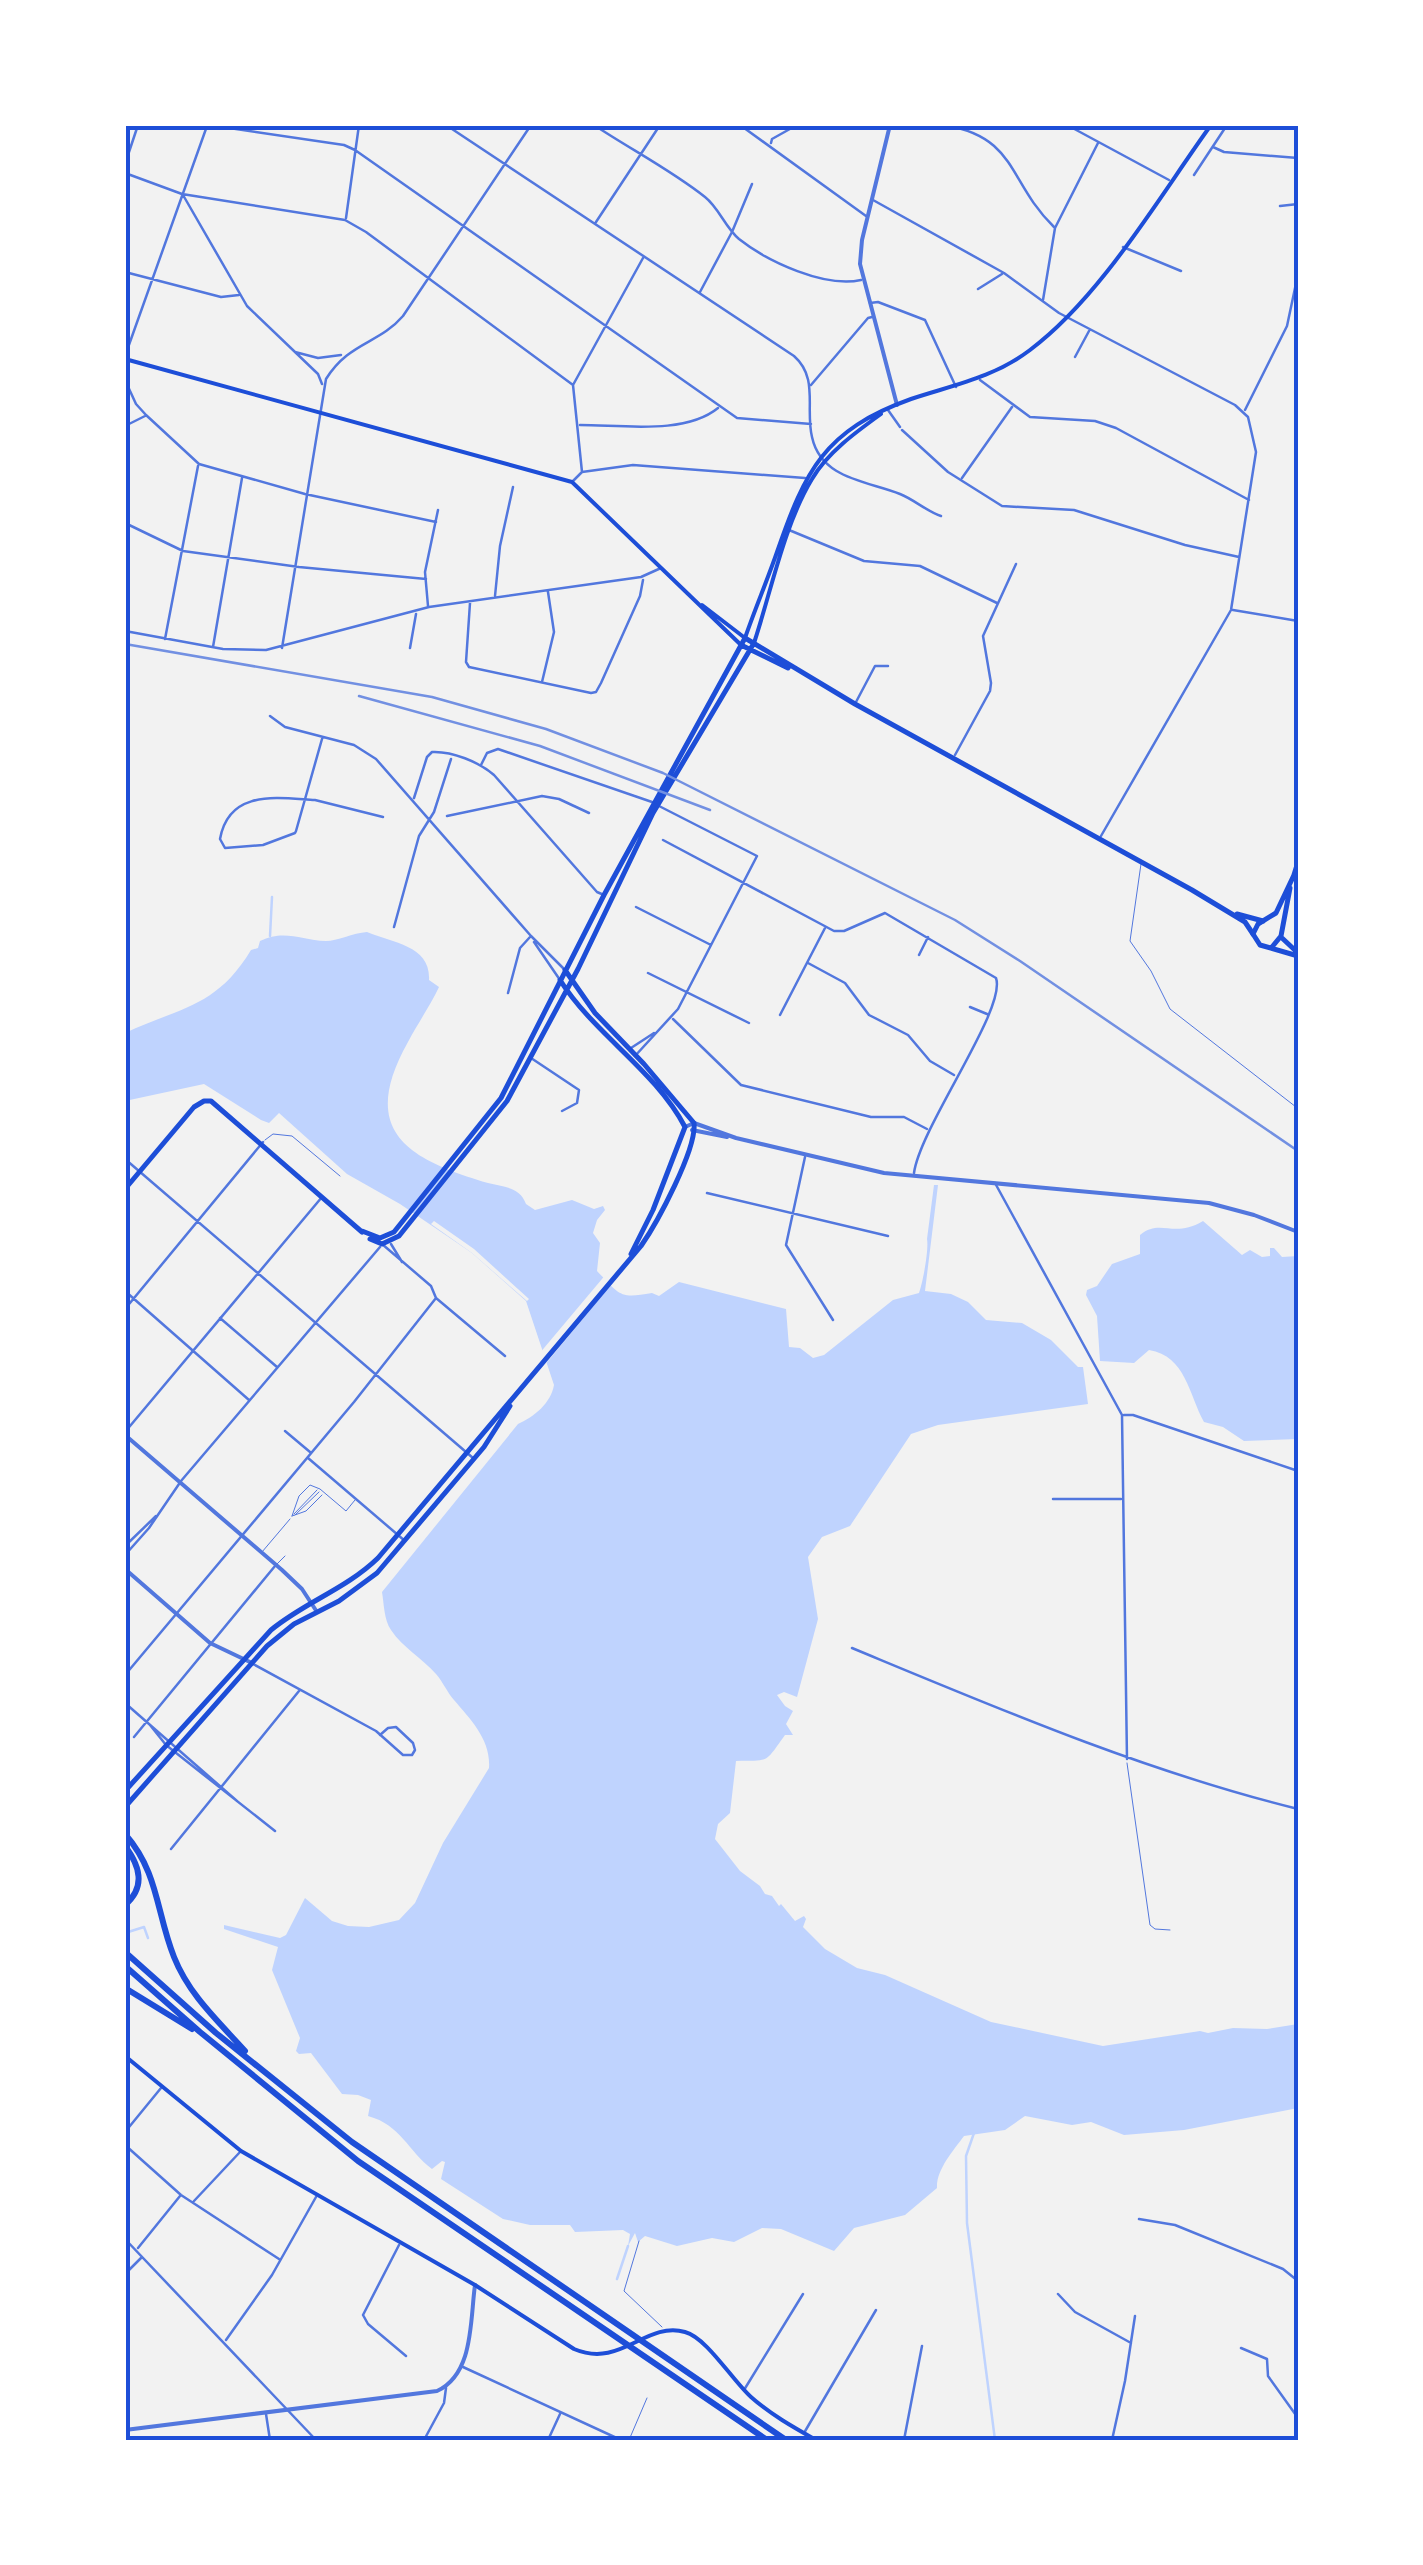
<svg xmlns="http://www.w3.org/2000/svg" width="1423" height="2565" viewBox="0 0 1423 2565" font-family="'Sofia Sans Condensed',sans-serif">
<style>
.water{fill:#bfd3fe}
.pier{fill:#f2f2f2}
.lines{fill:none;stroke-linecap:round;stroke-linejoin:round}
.stream{stroke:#bfd3fe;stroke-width:2.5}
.service{stroke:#5277de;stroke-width:1}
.pedestrian{stroke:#5277de;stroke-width:2.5}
.minor{stroke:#5277de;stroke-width:2.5}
.tertiary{stroke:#5277de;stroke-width:4}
.secondary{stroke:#1d4ed8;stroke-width:4}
.primary{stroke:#1d4ed8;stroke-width:5}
.trunk{stroke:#1d4ed8;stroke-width:5}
.motorway{stroke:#1d4ed8;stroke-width:6}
.rail{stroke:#7290e2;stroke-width:2.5}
.neatline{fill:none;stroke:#1d4ed8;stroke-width:4}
</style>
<rect width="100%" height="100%" fill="#f2f2f2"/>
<path class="water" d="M367,932C394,943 431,946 429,980L439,987C430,1006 418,1023 408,1042C358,1131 407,1159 488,1183C504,1187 520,1187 526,1204L535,1210L572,1200L594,1209L603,1206L605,1210L597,1220L593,1233L600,1243L597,1271C620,1295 619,1299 652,1293L659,1296L679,1282L786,1309L789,1347L800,1348L813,1358L824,1355L893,1300L919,1293C923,1282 929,1249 927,1239L934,1185H938L925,1291L951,1294L968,1302L986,1320L1022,1323L1051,1340L1078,1367H1083L1088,1404L938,1425L911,1434L850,1526L822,1537L808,1557L818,1619L797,1697L784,1692L777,1695L785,1706L793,1711L786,1724L793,1735H785C764,1764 771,1760 736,1761L730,1813L718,1824L715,1839L740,1871L760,1886L765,1894L772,1896L779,1906L781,1904L795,1921L804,1916L806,1919L803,1927L825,1949L857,1968L885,1975L991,2022L1103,2046L1200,2031L1208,2033L1233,2028L1267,2029L1298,2024V2108L1184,2130L1124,2135L1091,2122L1072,2125L1025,2116L1005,2130L964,2136C953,2151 936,2170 937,2188L905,2215L854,2228L834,2251L781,2229L762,2228L734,2242L712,2238L677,2246L645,2236L638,2242L635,2233L628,2246L630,2234L623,2230L575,2232L570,2225H530L503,2219L441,2179L445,2162L442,2161L432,2169C408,2151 401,2125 368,2116L371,2100L358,2095L342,2094L311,2053L299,2054L296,2051L300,2038L272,1970L278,1947L224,1929V1925L280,1938L286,1935L305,1898L332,1921L348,1926L369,1927L399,1920L415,1903L443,1843L489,1768C491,1740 471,1720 454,1700C447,1692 443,1682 436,1674C422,1658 403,1648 391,1630C384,1620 384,1604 382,1592L518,1424C534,1417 551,1403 554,1385L526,1301L472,1253L400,1204L347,1174L279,1113L269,1123L261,1120L204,1084L125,1101V1033C180,1007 216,1008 251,950L258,948L260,941C284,929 301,940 326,941C337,941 353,933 367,932Z
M1203,1221L1242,1255L1250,1250L1262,1257L1270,1256V1248H1274L1282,1257L1298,1256V1439L1244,1441L1223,1427L1204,1422C1189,1395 1186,1356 1149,1350L1134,1363L1100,1361L1097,1316L1086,1295L1087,1290L1097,1286L1112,1264L1140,1254V1235C1161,1218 1173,1239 1203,1221Z"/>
<path class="pier" d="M434,1221L474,1249L529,1299L527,1301L472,1253L431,1224Z
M607,1273L615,1280L543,1367L539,1354Z"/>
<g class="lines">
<path class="stream" d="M270,936L272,897
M125,1933L144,1927L148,1938
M974,2133L966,2156L967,2223L995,2440
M617,2279L628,2246"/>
<path class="service" d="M1141,864L1130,941L1151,971L1170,1009L1296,1107L1298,1104
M265,1140L273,1134L292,1136L340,1176
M294,1514L317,1490
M295,1515L319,1492
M292,1516L299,1496L310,1485L320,1489L346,1511L355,1500
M292,1516L306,1511L322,1495
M262,1552L290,1519
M277,1564L285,1556
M1127,1763L1150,1925L1155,1929L1170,1930
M639,2241L624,2291L662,2327
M629,2440L647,2398"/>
<path class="pedestrian" d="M125,1546L156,1516
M125,1555L149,1528L179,1484"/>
<path class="minor" d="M209,125L344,145L355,150L737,418L811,424
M446,125L794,356C819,378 805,408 812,437C821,479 867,481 900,494C915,500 926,511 941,516
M594,125C630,149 671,170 705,197C719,208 725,227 739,239C768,262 825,288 861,280
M740,125L866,216
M945,125C1018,138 1007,181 1054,227
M1067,125L1169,180
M771,143L772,139L797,125
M1213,147L1224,152L1298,158
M125,164L138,125
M125,173L182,194L345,220L366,232L573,385L582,472
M1194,175L1227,125
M183,195L247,306L318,374L322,384
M873,200L1004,273L1059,313L1235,405L1248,417L1256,452L1231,610L1101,836
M1280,206L1298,204
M346,218L359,125
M596,222L660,125
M1123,247L1181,271
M125,272L221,297L239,295
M978,289L1002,274
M700,292L732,232L752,184
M1043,300L1055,228L1098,143
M870,303L878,302L925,320L956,387
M295,352L318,358L341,355
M125,356L207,126
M1075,357L1089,331
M125,380L136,404L146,415L199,464L305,494L436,522
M980,380L1030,417L1095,421L1116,428L1249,500
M573,385L643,258
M811,385L868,318L872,317
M888,410L900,427
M1245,410L1287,326L1298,274
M580,425C622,425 685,435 718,408
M125,426L145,416
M902,430L948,472L1002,506L1074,510L1185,545L1239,557
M962,478L1012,407
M573,481L582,472L633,465L805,478
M125,523L183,551L299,567L426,579
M789,530L864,561L920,566L997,603
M495,596L500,546L513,487
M470,603L466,662L469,667L591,693L596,692L601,683L640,596L643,580
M428,606L425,572L438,510
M1233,610L1298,621
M125,631L223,649L266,650L429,607L641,577L661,568
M165,639L198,466
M213,647L242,478
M282,648L326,379C349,342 379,344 403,316L531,125
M410,648L416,614
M542,682L554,632L548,592
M856,702L875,666H888
M270,716L285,727L354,745L376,759L531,936L564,969
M322,739L296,831L295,833L263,845L225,848L220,839C229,789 277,798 315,800L383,817
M955,755L990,691L991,683L983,636L1016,564
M481,765L487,753L498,749L652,802
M414,798L427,757L432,752C452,751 479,762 494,775L597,892L604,895
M447,816L542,796L559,799L589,813
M663,840L834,931H844L885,913L996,978C1007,1009 920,1127 914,1173
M636,907L711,945
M394,927L419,836L434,812L451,759
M534,942L560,980
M919,955L928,937
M808,963L845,983L869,1015L908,1035L930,1061L954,1075
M648,973L749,1023
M508,993L520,948L530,937
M970,1007L987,1014
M780,1015L825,928
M673,1019L741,1085L871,1117H904L927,1129
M631,1048L654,1033
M635,1056L678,1009L757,856L659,806
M531,1058L579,1090L577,1103L562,1111
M805,1157L786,1245L833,1320
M125,1159L473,1458
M995,1183L1122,1415L1127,1759
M707,1193L888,1236
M382,1244L431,1286L436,1298L505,1356
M391,1244L402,1262
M125,1291L249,1400
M125,1309L263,1142
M220,1318L277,1367
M1124,1415H1133L1298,1471
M285,1431L310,1452
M125,1432L322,1197
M308,1458L405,1541
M181,1481L380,1247
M1053,1499H1121
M852,1648C999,1709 1144,1771 1298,1809
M253,1664L376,1731L403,1755H412L415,1750L413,1743L396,1727L388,1728L380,1735
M125,1675L354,1402L436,1298
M125,1703L237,1801
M150,1725L166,1745L275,1831
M134,1737L275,1566
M171,1849L299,1691
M125,2132L161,2088
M125,2145L181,2195L279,2259
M194,2201L240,2152
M1139,2219L1175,2225L1283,2269L1298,2281
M125,2239L316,2440
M399,2245L363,2315L368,2324L406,2356
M138,2248L180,2196
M125,2274L142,2257
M1058,2294L1075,2312L1131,2343
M226,2340L272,2275L316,2197
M1241,2348L1267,2359L1268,2376L1298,2418
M463,2367L621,2440
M744,2390L803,2294
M266,2414L270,2440
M804,2433L876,2310
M424,2440L444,2403L446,2388
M548,2440L560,2414
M904,2440L922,2346
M1112,2440L1125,2381L1135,2316
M1296,2440L1298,2437"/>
<path class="tertiary" d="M890,125L862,240L860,264L897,405
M685,1127L694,1123L736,1138L884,1173L1209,1203L1254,1215L1298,1232
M692,1130L727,1137
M125,1435L282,1570L302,1589L317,1612
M125,1569L210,1643L252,1663
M125,2430L437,2391C474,2374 470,2320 475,2285"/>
<path class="secondary" d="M125,359L572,482L741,645
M702,605L745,638C755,609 767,581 777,552C805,471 824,430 911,399C953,385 993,378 1030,350C1101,297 1159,197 1211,125
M754,643C771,592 784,525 812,479C827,453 856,432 881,414
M125,2056L241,2151L475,2285L574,2349C621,2369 645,2321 685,2332C707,2338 732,2380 751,2397C770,2414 793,2427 816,2440"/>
<path class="primary" d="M741,645L788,668
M1237,914L1263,921
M560,980C594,1034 655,1070 685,1127L653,1210L631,1254
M125,1189L194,1107L204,1101H211L362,1232
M362,1231L380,1238L394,1232L501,1098L604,895L745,638L855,704L1192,890L1245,922L1253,934
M370,1239L382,1244L399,1236L507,1101L578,969L653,813L754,643
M125,1791L271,1630C305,1602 346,1589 378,1558L641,1246C657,1223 697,1149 694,1123L644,1064L595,1013L565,970
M125,1807L267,1646L294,1624L339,1601L377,1573L484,1447L510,1406"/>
<path class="trunk" d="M1294,875L1276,913L1258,924L1253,934L1260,945L1298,956
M1293,878L1298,862
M1282,938L1298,953
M1272,947L1281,936L1290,888"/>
<path class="motorway" d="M125,1834C159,1873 156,1912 174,1957C189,1995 219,2022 245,2051
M125,1846C140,1866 146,1887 125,1905
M125,1952L216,2033L352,2142L786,2440
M125,1966L200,2032L358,2161L767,2440
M125,1988L192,2029"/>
<path class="rail" d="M125,644L432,697L546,729L663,773L955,920L1020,961L1298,1151
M359,696L540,746L710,810"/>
</g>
<rect width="1423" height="2565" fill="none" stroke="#ffffff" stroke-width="255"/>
<rect x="128" y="128" width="1168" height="2310" class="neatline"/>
</svg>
